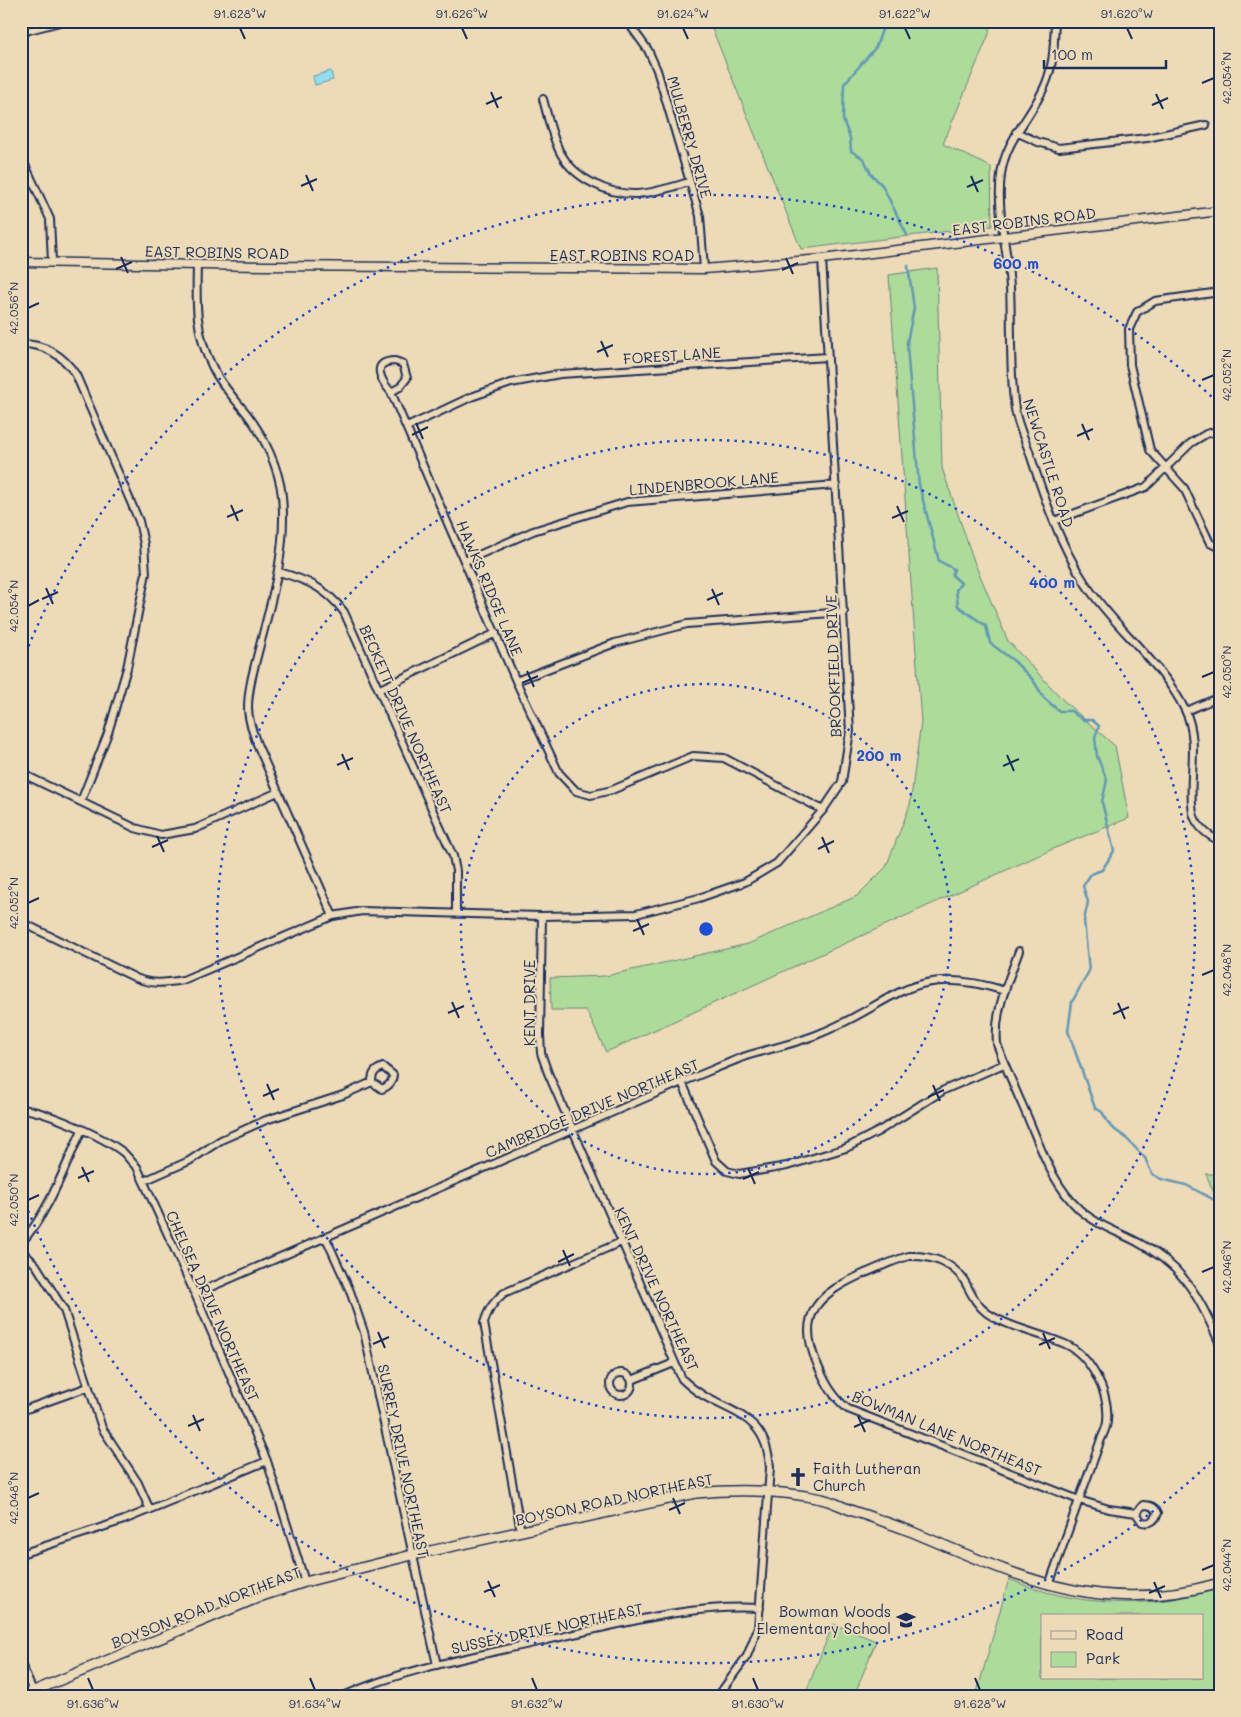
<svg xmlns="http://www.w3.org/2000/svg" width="1241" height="1717" viewBox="0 0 1241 1717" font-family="Mali,sans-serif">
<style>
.green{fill:#addb9a;stroke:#64857c;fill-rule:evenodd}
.water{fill:#91def0;stroke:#6298b6}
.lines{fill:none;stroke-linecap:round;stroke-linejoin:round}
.stream{stroke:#6298b6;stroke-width:2.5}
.minor-casing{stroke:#1b2f5e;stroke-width:10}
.tertiary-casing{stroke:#1b2f5e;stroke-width:11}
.secondary-casing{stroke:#1b2f5e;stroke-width:12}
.minor{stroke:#eddab7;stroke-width:6}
.tertiary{stroke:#eddab7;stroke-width:8}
.secondary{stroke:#eddab7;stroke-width:9}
.ticks{fill:none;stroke:#1b2f5e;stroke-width:2}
.ring{fill:none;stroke:#1d4ed8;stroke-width:2.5;stroke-dasharray:2.5 5}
.labels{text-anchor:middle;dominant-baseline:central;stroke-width:4;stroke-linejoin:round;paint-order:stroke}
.street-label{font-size:15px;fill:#1b2f5e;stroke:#eddab7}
.poi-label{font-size:15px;fill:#1b2f5e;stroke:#eddab7;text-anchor:start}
.centre{fill:#1d4ed8;stroke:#eddab7;stroke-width:2.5}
.ring-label{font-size:15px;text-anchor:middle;font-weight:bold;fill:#1d4ed8;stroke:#eddab7;stroke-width:4;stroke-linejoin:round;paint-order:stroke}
.neatline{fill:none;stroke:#1b2f5e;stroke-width:2}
.ticks-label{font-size:12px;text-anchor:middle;fill:#1b2f5e}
</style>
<rect width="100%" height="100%" fill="#eddab7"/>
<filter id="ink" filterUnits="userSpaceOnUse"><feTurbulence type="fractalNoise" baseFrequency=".02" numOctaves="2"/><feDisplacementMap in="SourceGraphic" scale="10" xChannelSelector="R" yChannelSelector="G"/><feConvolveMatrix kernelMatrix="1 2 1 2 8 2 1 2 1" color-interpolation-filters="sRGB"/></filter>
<g filter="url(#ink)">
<path class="green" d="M709,21H990L989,34L943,144L991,167L992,226L801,249Z
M937,268L942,468L975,564L1008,641L1065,702L1115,746L1129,818L1055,848L606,1052L586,1010H551L550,978L605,976L748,944L857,896L886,867L910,805L921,722L889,275Z
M1206,1174H1220V1208Z
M1009,1579C1074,1607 1152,1610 1220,1588V1696H976ZM1042,1616H1202V1678H1042Z
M833,1624L876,1641L854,1696H816L806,1692Z"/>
<path class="water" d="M331,71L333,80L315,85L313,76Z"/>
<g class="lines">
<path class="stream" d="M885,21L876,47L844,84L843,120L850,138L851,151L864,159L871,174L882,185L907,235
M908,266L914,308L907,342L908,359L919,485L939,561L954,569L952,575L961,583L956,590L958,606L986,626L990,643L1014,661L1033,680L1044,698L1059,711H1071L1083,720H1092L1099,726L1095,737L1097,756L1107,780L1102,802L1114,851L1102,870L1091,874L1083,886L1088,902L1084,920L1089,971L1072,1002L1068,1031L1095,1108L1102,1112L1111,1127L1125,1137L1145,1158L1152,1174L1161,1179L1186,1185L1220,1203"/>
<g class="minor-casing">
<path id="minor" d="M627,21L648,50L657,70L700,216L704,269
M1055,21C1054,42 1054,63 1046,83C1033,116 1005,139 1001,175C996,213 1008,250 1010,287C1012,328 1009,368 1015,409C1017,423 1024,438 1029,451C1044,497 1059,543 1085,583C1114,628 1162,662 1185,710C1201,743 1187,779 1193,813C1196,826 1208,836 1220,841
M21,34L29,30L64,21
M543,99C548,117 552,138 561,154C575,179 609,195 637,194C655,193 672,187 689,182
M1016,132L1038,142L1059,148L1147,138L1206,125
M21,156L50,219L52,262
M197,265C196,301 195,335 213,368C221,385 235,399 247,414C264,436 279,468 282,496C287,548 273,595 260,645C255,665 248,687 248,708C248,720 253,733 257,744L333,916
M1220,292L1155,301L1137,312L1129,329L1130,365L1150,450L1184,488L1210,543L1220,548
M21,344C45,344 63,355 76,375L139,521L144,544L146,573L127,668L108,733L81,801
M391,392C381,381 370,361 395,361L403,364L407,378L400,387L391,392L516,681L559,773L576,791L591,795L612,790L693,756L724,758L823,810
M407,427L471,397L511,383L560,374L828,357
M1054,521L1146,487L1191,443L1206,434L1220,430
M465,561L533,531L627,502L836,485
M279,572C307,580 326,588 344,612L453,856L456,871V913
M516,681L615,643L687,624L844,612
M380,689L496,633
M1186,711L1220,697
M21,773L135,828L161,835L195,829L278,792
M542,916L540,1035L541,1053L548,1073L682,1379C719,1416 766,1405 770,1468L758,1628L747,1656L718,1696
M21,922L136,978C153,985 165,983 183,980L333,916L362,911L542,916L636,914L699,898L745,882L777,863L823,810L842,782L850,731L822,259
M1019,951C1008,982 994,1011 997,1044C1006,1069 1017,1093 1028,1118C1042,1151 1053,1185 1080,1210C1098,1226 1119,1232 1139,1243C1185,1267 1200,1299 1220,1344
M682,1082L716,1161L727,1171L739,1174L787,1166L846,1148L879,1131L944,1090L1004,1064
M21,1109C46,1111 104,1137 124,1153C128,1157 132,1163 137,1167L195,1294L267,1461L305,1582
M144,1181L189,1161L221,1140L266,1120L343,1095L372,1082L382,1089C389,1086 392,1083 393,1075L383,1067C375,1070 372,1073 372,1082
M326,1238L350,1291L364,1332L437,1665
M21,1243C49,1212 64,1168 82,1130
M21,1250L36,1265L64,1310L102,1428L138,1483L150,1510
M195,1294L682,1082C703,1074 725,1064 746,1056C769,1049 793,1044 816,1035C894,1005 910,960 1005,991
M610 1384a11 11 0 1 1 22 0a11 11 0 1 1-22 0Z
M632,1380L674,1363
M21,1411L88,1387
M521,1532L484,1323C488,1310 493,1302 504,1293L621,1242
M21,1554L124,1520L267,1461
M1049,1585L1079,1500L848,1409C833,1397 826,1384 818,1366C794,1313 820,1293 865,1273C880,1267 894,1260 909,1256C930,1255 953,1262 965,1282C971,1293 976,1305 987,1313C1010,1328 1039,1333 1065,1344C1090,1355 1110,1393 1107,1421C1107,1428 1102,1436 1100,1442C1093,1462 1086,1481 1079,1500L1109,1509L1136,1513L1143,1505C1150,1505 1154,1506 1158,1513C1155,1521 1150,1524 1142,1522L1136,1513
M21,1664L33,1691
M343,1696C408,1667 478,1656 547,1640C618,1625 688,1604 760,1608"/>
</g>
<g class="tertiary-casing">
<path id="tertiary" d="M21,262L266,266L704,269L822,259L1220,211"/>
</g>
<g class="secondary-casing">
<path id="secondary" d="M22,1696L262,1596L305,1582L412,1555L696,1493C737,1489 780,1490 821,1499C832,1501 842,1507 853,1511C872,1517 891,1524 910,1531C1018,1576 1099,1618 1220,1583"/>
</g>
<use href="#minor" class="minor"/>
<use href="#tertiary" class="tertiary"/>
<use href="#secondary" class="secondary"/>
</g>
</g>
<path class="ticks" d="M240,28L245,39M462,28L467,39M683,28L688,39M905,28L910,39M1127,28L1132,39M1202,83L1214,78M491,92L498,108M1156,94L1163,109M486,104L502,97M1152,105L1168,98M306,175L313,191M971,176L978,192M301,186L317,179M967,187L983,180M121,257L128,273M786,258L793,274M116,269L132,262M782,270L798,263M28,308L39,303M601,341L608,357M597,352L613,345M1202,380L1214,375M416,423L423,439M1082,424L1089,440M412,435L428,427M1077,436L1093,429M231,505L238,521M897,506L904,522M227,517L243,510M892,518L908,511M46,588L53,604M712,589L719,605M42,599L58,592M707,600L723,593M28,606L39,600M527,671L534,687M1202,677L1214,672M522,683L538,676M342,754L349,770M1007,755L1014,771M337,765L353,758M1003,766L1019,759M157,836L164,852M822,837L829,853M152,847L168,840M818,849L834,841M28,903L39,898M637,919L644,935M633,931L649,924M1202,975L1214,970M452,1002L459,1018M1118,1003L1125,1019M448,1013L464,1006M1113,1014L1129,1007M267,1084L274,1100M933,1085L940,1101M263,1096L279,1089M928,1097L944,1090M82,1167L89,1182M748,1168L755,1184M78,1178L94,1171M743,1179L759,1172M28,1200L39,1195M563,1250L570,1266M558,1262L574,1254M1202,1272L1214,1267M378,1332L385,1348M1043,1333L1050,1349M373,1344L389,1337M1039,1345L1055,1338M193,1415L200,1431M858,1416L865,1432M188,1426L204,1419M854,1427L870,1420M28,1498L39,1493M673,1498L680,1514M669,1510L685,1503M1202,1570L1214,1565M488,1581L495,1597M1154,1582L1161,1598M484,1592L500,1585M1149,1593L1165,1586M88,1678L93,1690M310,1678L315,1690M532,1678L537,1690M753,1678L758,1690M975,1678L980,1690"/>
<g class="ring">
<circle cx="706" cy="929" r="245"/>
<circle cx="706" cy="929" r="489"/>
<path d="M1216 1457A734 734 0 0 1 23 1198M23 660A734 734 0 0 1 1216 401"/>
</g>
<defs>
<g id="church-bare" transform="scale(1.5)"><path d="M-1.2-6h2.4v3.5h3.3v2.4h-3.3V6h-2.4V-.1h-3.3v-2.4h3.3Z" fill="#1b2f5e" stroke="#eddab7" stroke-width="2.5" paint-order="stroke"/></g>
<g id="school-bare" transform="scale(1.5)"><path d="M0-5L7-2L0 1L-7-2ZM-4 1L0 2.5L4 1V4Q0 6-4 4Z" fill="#1b2f5e" stroke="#eddab7" stroke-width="2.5" paint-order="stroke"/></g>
</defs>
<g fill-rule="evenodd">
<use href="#church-bare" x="798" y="1477"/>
<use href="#school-bare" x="906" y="1620"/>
</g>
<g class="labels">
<g class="street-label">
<text transform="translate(690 137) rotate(74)">MULBERRY DRIVE</text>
<text transform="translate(1024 221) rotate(-7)">EAST ROBINS ROAD</text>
<text transform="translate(217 252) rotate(1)">EAST ROBINS ROAD</text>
<text x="622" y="255">EAST ROBINS ROAD</text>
<text transform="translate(672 355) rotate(-4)">FOREST LANE</text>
<text transform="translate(1049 463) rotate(72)">NEWCASTLE ROAD</text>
<text transform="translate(704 483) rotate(-5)">LINDENBROOK LANE</text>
<text transform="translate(490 588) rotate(67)">HAWKS RIDGE LANE</text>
<text transform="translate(833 666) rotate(-92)">BROOKFIELD DRIVE</text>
<text transform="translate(406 719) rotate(66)">BECKETT DRIVE NORTHEAST</text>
<text transform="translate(529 1003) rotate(-90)">KENT DRIVE</text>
<text transform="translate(592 1108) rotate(-23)">CAMBRIDGE DRIVE NORTHEAST</text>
<text transform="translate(657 1289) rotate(65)">KENT DRIVE NORTHEAST</text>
<text transform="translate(213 1306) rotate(66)">CHELSEA DRIVE NORTHEAST</text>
<text transform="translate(947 1433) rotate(22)">BOWMAN LANE NORTHEAST</text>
<text transform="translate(404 1461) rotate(78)">SURREY DRIVE NORTHEAST</text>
<text transform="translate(614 1499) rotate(-12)">BOYSON ROAD NORTHEAST</text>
<text transform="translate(206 1607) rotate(-21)">BOYSON ROAD NORTHEAST</text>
<text transform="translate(547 1628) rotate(-12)">SUSSEX DRIVE NORTHEAST</text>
</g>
<g class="poi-label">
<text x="813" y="1468">Faith Lutheran<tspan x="813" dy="17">Church</tspan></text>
<text x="891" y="1611" text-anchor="end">Bowman Woods<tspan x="891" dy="17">Elementary School</tspan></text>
</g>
</g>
<circle cx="706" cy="929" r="8" class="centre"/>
<g class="ring-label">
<text x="1016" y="269">600 m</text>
<text x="1052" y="588">400 m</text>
<text x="879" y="761">200 m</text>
</g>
<rect width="1241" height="1717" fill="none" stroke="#eddab7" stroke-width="55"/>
<rect x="1041" y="1614" width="162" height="65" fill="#eddab7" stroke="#999693"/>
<rect x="1051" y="1631" width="25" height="8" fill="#eddab7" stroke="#999693"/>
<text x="1086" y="1640" font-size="15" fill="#1b2f5e">Road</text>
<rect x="1051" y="1652" width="25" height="15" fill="#addb9a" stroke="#999693"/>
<text x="1086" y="1664" font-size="15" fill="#1b2f5e">Park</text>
<path d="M1044 60v8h122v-8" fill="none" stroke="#1b2f5e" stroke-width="2.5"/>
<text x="1051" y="60" font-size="15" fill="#1b2f5e" stroke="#eddab7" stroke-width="4" paint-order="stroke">100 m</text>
<rect x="28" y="28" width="1186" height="1662" class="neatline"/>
<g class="ticks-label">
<text x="240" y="18">91.628°W</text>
<text x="462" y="18">91.626°W</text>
<text x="683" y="18">91.624°W</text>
<text x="905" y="18">91.622°W</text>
<text x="1127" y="18">91.620°W</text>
<text transform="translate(1227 78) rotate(-90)" y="4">42.054°N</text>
<text transform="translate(14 308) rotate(-90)" y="4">42.056°N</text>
<text transform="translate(1227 375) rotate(-90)" y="4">42.052°N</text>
<text transform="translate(14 606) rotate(-90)" y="4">42.054°N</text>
<text transform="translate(1227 672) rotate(-90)" y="4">42.050°N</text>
<text transform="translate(14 903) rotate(-90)" y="4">42.052°N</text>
<text transform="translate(1227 970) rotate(-90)" y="4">42.048°N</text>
<text transform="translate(14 1200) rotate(-90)" y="4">42.050°N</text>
<text transform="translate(1227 1267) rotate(-90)" y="4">42.046°N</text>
<text transform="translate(14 1498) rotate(-90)" y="4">42.048°N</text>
<text transform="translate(1227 1565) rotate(-90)" y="4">42.044°N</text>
<text x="93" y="1708">91.636°W</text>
<text x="315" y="1708">91.634°W</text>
<text x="537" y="1708">91.632°W</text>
<text x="758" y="1708">91.630°W</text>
<text x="980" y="1708">91.628°W</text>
</g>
</svg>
